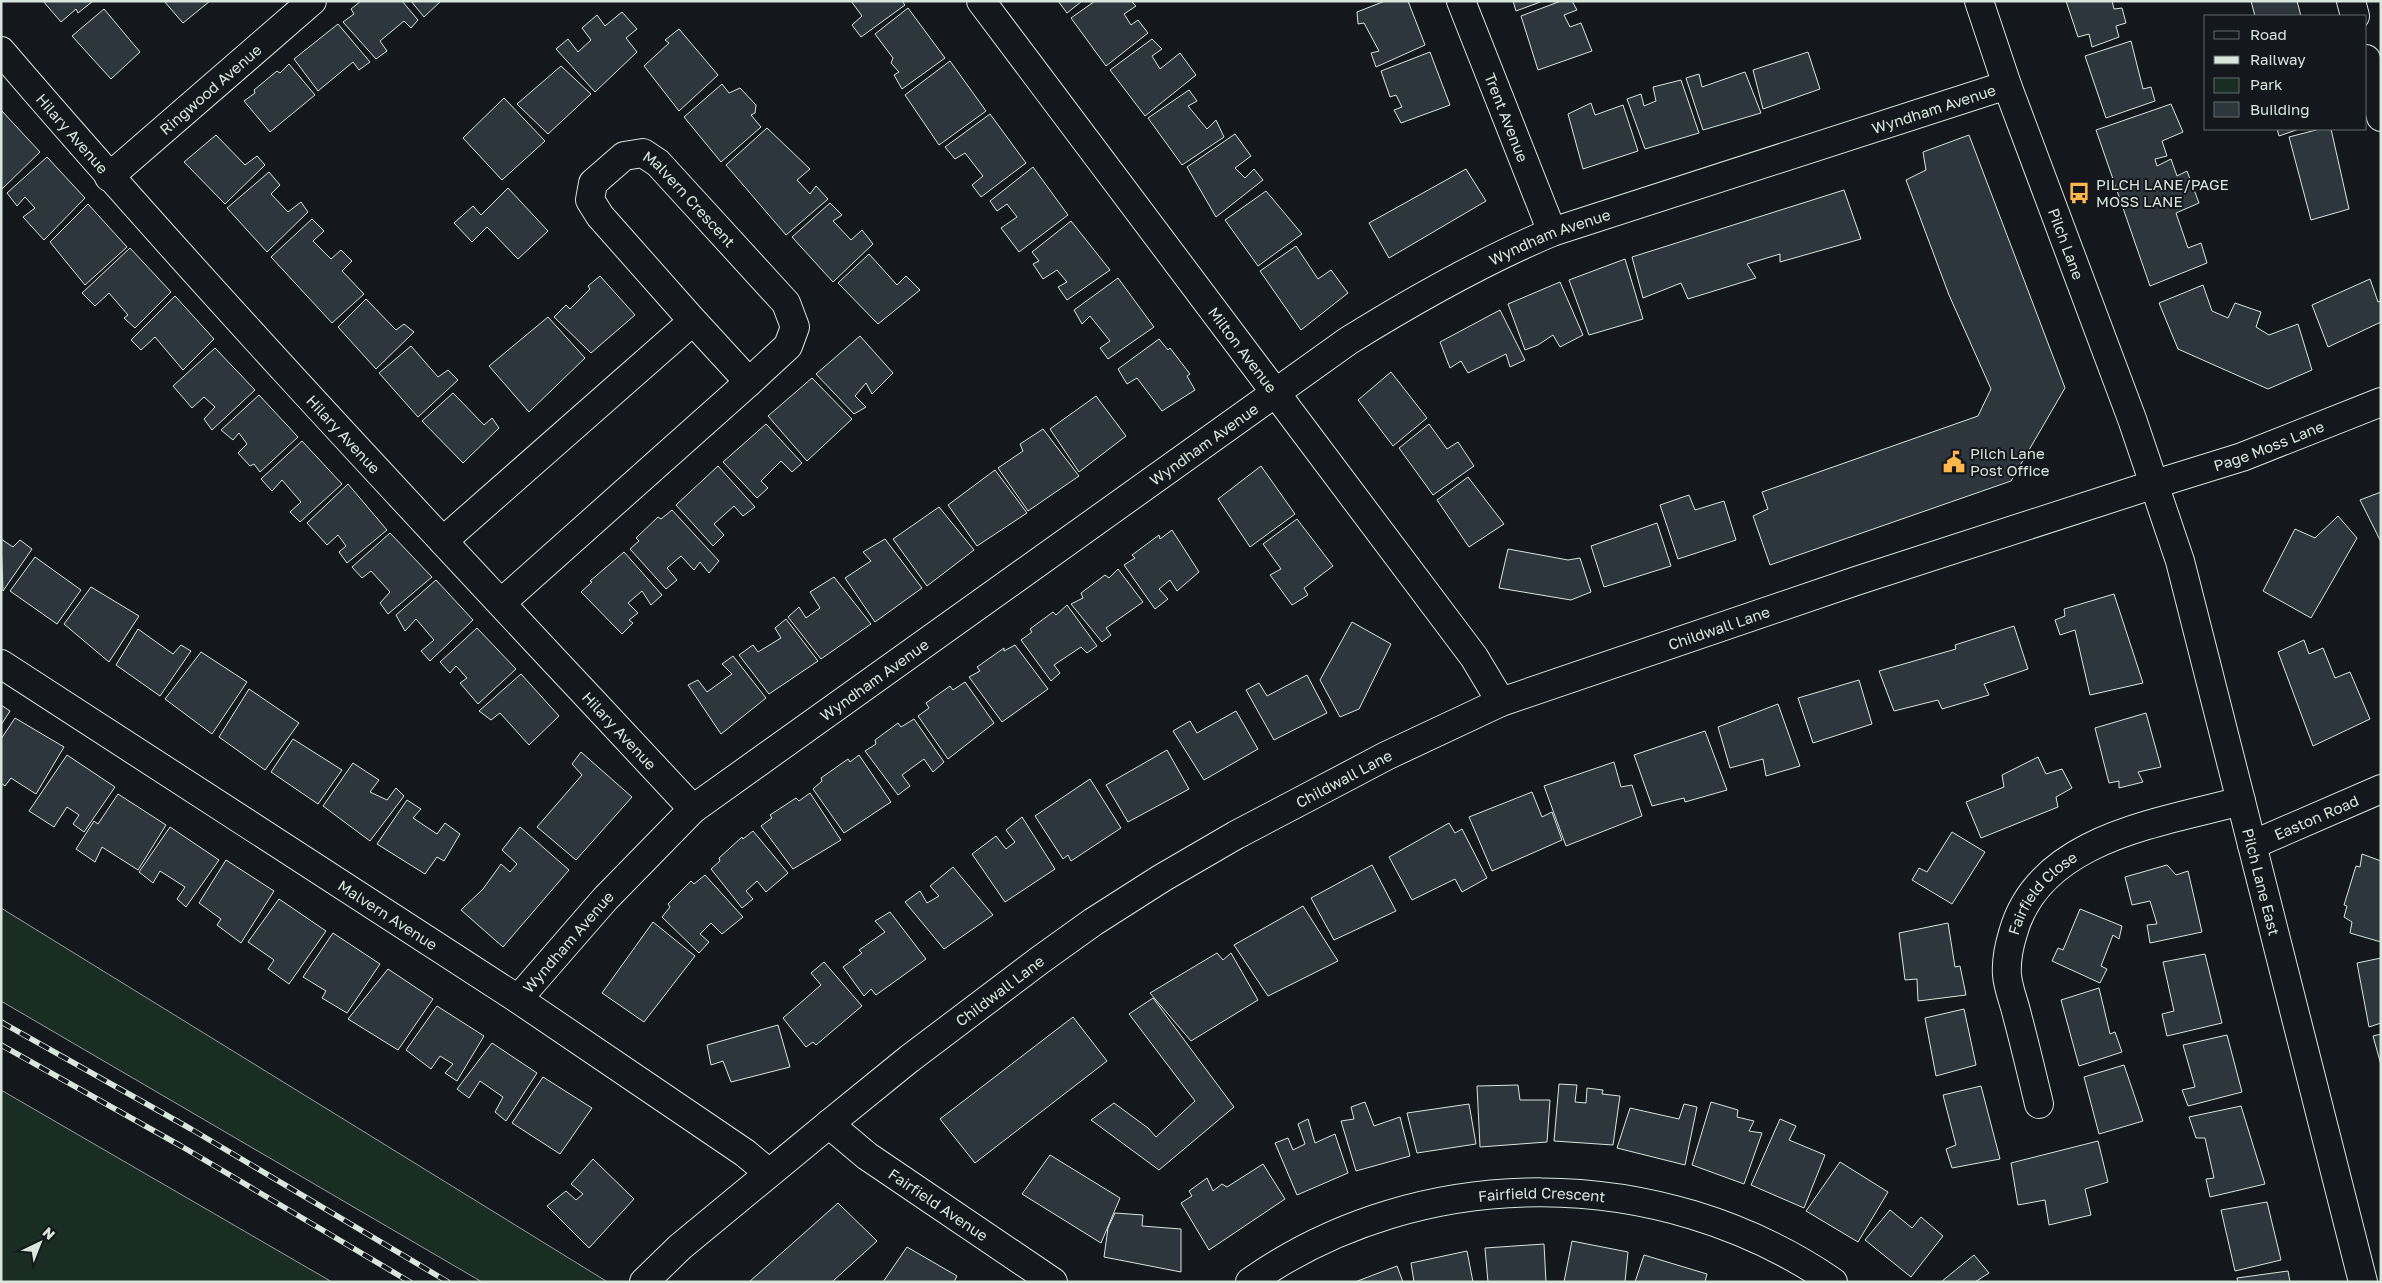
<svg xmlns="http://www.w3.org/2000/svg" width="2382" height="1283" viewBox="0 0 2382 1283" font-family="'Golos Text',sans-serif">
<style>
.green{fill:#1a2d24;stroke:#939e99}
.building{fill:#2c363c;stroke:#d8e6dc}
.lines{fill:none;stroke-linecap:round;stroke-linejoin:round}
.street-casing{stroke:#d8e6dc;stroke-width:30}
.secondary-casing{stroke:#d8e6dc;stroke-width:30}
.street{stroke:#14181c;stroke-width:28}
.secondary{stroke:#14181c;stroke-width:28}
.rail-casing{stroke:#d8e6dc;stroke-width:5.5}
.rail{stroke:#14181c;stroke-width:4;stroke-dasharray:11;stroke-linecap:butt}
.labels{text-anchor:middle;dominant-baseline:central;stroke-width:4;stroke-linejoin:round;paint-order:stroke}
.street-label{font-size:15px;fill:#d8e6dc;stroke:#14181c}
.poi-label{font-size:15px;fill:#d8e6dc;stroke:#14181c;text-anchor:start}
</style>
<rect width="100%" height="100%" fill="#14181c"/>
<path class="green" d="M1,908L606,1281V1282H482L1,1001Z
M1,1090L332,1282H1Z"/>
<path class="building" d="M43,1H93L78,13L76,9L61,22Z
M164,1H210L183,23Z
M361,1H402L418,20L411,28L404,21L380,41L387,51L376,59L343,22L354,14L351,9Z
M411,1H441L424,17Z
M851,1H902L905,5L861,37L852,25L862,16Z
M1058,1H1082L1067,13Z
M1095,1H1131L1136,6L1124,14L1131,25L1138,20L1148,33L1106,66L1071,18Z
M1385,1H1408L1425,45L1376,67L1371,53L1379,51L1364,23L1358,24L1357,12Z
M1513,1H1543L1516,11Z
M1561,1H1572L1577,10L1564,15L1570,27L1581,23L1592,51L1538,70L1521,16Z
M2066,1H2112L2114,9L2122,8L2126,23L2116,26L2119,37L2092,47L2089,34L2078,37Z
M2251,1H2297L2301,16H2255Z
M908,8L945,58L902,89L894,75L899,72L891,63L893,58L875,34Z
M104,9L140,52L111,79L72,36Z
M622,12L637,29L626,38L637,52L595,92L556,49L568,39L578,52L591,40L582,28L597,15L605,26Z
M338,24L370,62L359,70L353,62L318,91L294,59Z
M679,29L718,75L679,111L644,66L669,43L665,40Z
M1152,39L1162,49L1152,56L1160,69L1180,53L1196,75L1145,116L1110,70Z
M2131,41L2143,89L2151,87L2155,101L2106,118L2085,56Z
M1430,52L1450,105L1401,123L1394,110L1402,107L1396,95L1390,97L1381,71Z
M1808,52L1820,89L1763,109L1753,70Z
M950,61L986,111L939,145L905,95Z
M289,64L315,95L270,132L244,101L255,93L254,90L277,71L280,73Z
M561,66L591,94L548,134L517,104Z
M1745,72L1761,113L1703,130L1686,78L1699,74L1702,87Z
M1681,80L1699,133L1645,149L1627,99L1641,94L1644,106L1656,101L1653,87Z
M722,84L729,93L740,88L756,105L755,113L751,115L761,127L721,162L684,117Z
M1189,90L1197,101L1188,106L1207,129L1216,120L1224,137L1182,165L1148,118Z
M504,98L545,141L502,180L463,138Z
M1591,103L1595,115L1623,105L1638,151L1583,169L1568,114Z
M2171,104L2183,132L2162,141L2167,156L2155,159L2157,166L2171,159L2177,176L2187,171L2199,203L2176,213L2188,248L2201,243L2207,263L2150,286L2096,130Z
M1,110L40,152L2,189H1Z
M990,114L1026,163L981,197L972,185L983,176L965,153L955,159L945,147Z
M767,128L810,169L797,180L810,194L816,186L828,199L786,235L726,165Z
M2277,129H2299L2279,136Z
M2320,129H2331L2349,209L2311,220L2289,137Z
M1235,134L1251,156L1235,168L1245,178L1254,169L1263,180L1216,217L1187,167Z
M216,135L245,165L257,156L265,165L225,204L184,162Z
M1969,135L2065,388L2011,481L1770,565L1753,516L1768,509L1762,492L1978,416L1991,389L1949,295L1906,180L1926,170L1923,152Z
M47,157L85,198L44,240L23,217L35,208L25,197L17,206L7,193Z
M1033,167L1068,215L1019,252L1001,228L1017,217L1007,204L997,211L990,201Z
M1466,169L1486,201L1389,258L1369,223Z
M269,172L280,185L271,194L288,212L301,202L308,212L267,252L227,208Z
M508,188L548,231L518,259L487,227L472,242L454,223L473,206L481,215Z
M1844,190L1861,239L1780,262V254L1747,264L1756,278L1688,299L1681,283L1643,298L1632,257Z
M1266,191L1302,234L1258,266L1225,220Z
M830,203L842,215L833,221L851,240L862,230L873,244L833,282L792,237Z
M88,204L127,247L85,285L50,242Z
M312,219L324,231L313,241L331,259L341,250L352,261L342,271L364,294L332,323L271,257Z
M1071,221L1110,270L1067,300L1058,287L1067,282L1057,270L1043,279L1033,264L1039,261L1032,252Z
M1296,246L1318,279L1331,270L1348,293L1301,330L1260,271Z
M130,248L171,292L135,328L124,318L128,315L109,293L95,306L82,293Z
M869,254L897,285L906,276L920,290L878,324L838,283Z
M1625,259L1643,319L1589,335L1569,280Z
M600,276L635,315L591,353L554,317L566,305L570,309L590,289L588,286Z
M1118,278L1154,327L1108,359L1100,348L1110,341L1090,316L1082,324L1074,310Z
M2370,279L2378,302L2381,301V322L2328,347L2312,305Z
M1560,282L1583,335L1560,347L1553,335L1538,345L1525,350L1508,304Z
M2203,285L2212,311L2228,318L2235,303L2261,312L2256,327L2269,335L2298,324L2312,370L2268,389L2178,349L2159,303Z
M175,296L214,339L183,370L155,337L141,350L131,340Z
M366,299L396,330L404,324L414,332L376,369L338,327Z
M1500,310L1525,360L1510,367L1506,354L1468,373L1461,361L1450,368L1440,342Z
M548,317L585,358L529,412L489,366Z
M860,336L893,373L872,394L866,383L855,396L866,407L854,414L816,374Z
M1159,339L1168,350L1170,348L1190,374L1187,376L1195,390L1162,411L1137,378L1127,384L1118,369Z
M411,346L438,377L448,370L458,380L418,417L379,373Z
M215,348L255,390L212,430L204,419L215,407L204,397L192,408L173,386Z
M1391,372L1427,418L1393,446L1358,400Z
M812,378L852,419L807,461L768,416Z
M453,393L484,425L492,418L499,428L463,463L422,421Z
M259,395L298,437L260,472L254,464L250,466L238,453L247,444L239,433L233,440L221,430Z
M1096,396L1126,436L1079,472L1050,429Z
M766,424L802,463L792,472L781,461L761,481L768,488L757,498L723,462Z
M1429,424L1447,449L1458,442L1474,466L1433,495L1399,448Z
M1043,429L1079,476L1028,511L998,468L1023,451L1020,444Z
M302,441L342,484L300,522L290,512L301,502L282,480L272,491L261,479Z
M718,466L755,507L743,516L734,506L714,524L724,535L713,546L676,505Z
M1261,466L1295,514L1250,547L1218,499Z
M995,470L1027,513L977,546L948,505Z
M1468,477L1504,524L1469,547L1437,500Z
M348,484L387,530L347,563L339,552L346,546L338,535L327,545L307,523Z
M2381,492V542L2360,500Z
M1689,495L1695,510L1724,501L1736,540L1678,559L1660,505Z
M939,507L974,550L927,586L893,539Z
M672,510L719,561L709,573L700,562L694,570L681,556L667,568L677,580L666,589L630,549L639,541L636,538L658,517L661,519Z
M2338,516L2357,538L2311,618L2263,591L2295,529L2315,538Z
M1297,519L1333,566L1304,588L1308,595L1292,605L1270,575L1281,569L1263,544Z
M1657,523L1671,566L1604,587L1591,546Z
M1172,530L1199,572L1177,591L1170,580L1159,589L1168,599L1155,609L1124,565L1135,558L1132,555L1159,535L1160,539Z
M390,533L432,577L388,614L380,603L390,592L371,571L362,578L352,567Z
M1,539L13,547L20,540L32,549L3,591Z
M885,539L922,588L875,622L845,578L871,561L863,552Z
M1508,549L1568,560L1580,558L1591,592L1571,600L1499,588Z
M624,552L662,595L651,605L642,591L628,603L638,613L629,620L633,623L622,634L581,592L592,582L590,581Z
M35,557L81,590L57,624L10,591Z
M1118,569L1143,602L1106,628L1111,635L1102,642L1071,604L1083,598L1081,593L1105,575L1109,578Z
M834,577L871,624L821,659L788,617L799,607L806,618L820,608L810,592Z
M436,580L473,620L430,661L421,651L434,640L416,619L405,631L396,615Z
M91,587L139,616L109,662L64,624Z
M2114,594L2143,683L2090,695L2075,630L2060,635L2055,620L2065,616L2064,609Z
M1067,605L1097,646L1087,653L1081,647L1054,665L1060,673L1051,681L1021,640L1032,632L1030,629L1053,612L1056,615Z
M786,619L818,661L769,694L739,655L753,645L758,652L781,638L775,628Z
M1352,622L1391,644L1359,709L1340,717L1320,680Z
M2014,626L2028,669L1984,684L1989,695L1942,709L1938,700L1894,711L1879,671L1956,649L1955,645Z
M477,628L516,669L478,704L460,683L467,678L456,666L450,673L440,662Z
M138,629L173,654L181,645L191,651L160,696L116,665Z
M2304,640L2309,654L2323,648L2335,678L2350,672L2370,719L2313,746L2278,652Z
M1015,645L1048,689L1002,722L969,677L980,671L977,667L1004,648V651Z
M201,652L247,682L212,734L165,699Z
M733,656L766,698L721,734L688,685L698,680L707,692L732,674L722,664Z
M521,674L559,716L529,745L500,713L491,720L479,711Z
M1307,675L1327,713L1274,740L1246,690L1259,683L1267,696Z
M1859,680L1872,724L1813,743L1798,698Z
M965,682L994,723L948,759L918,716L929,708L926,703L950,686L953,690Z
M249,689L299,723L265,770L219,737Z
M1778,704L1800,766L1766,776L1763,759L1730,768L1718,727Z
M1,705L10,711L1,725Z
M1236,711L1258,749L1204,780L1173,731L1190,721L1197,733Z
M2146,713L2161,767L2138,772L2143,782L2119,788V781L2109,783L2095,728Z
M15,718L64,747L36,794L11,778L5,786L1,783V739Z
M914,719L944,762L933,772L924,759L902,775L910,786L898,795L865,751L876,744L875,740L898,723L901,727Z
M1705,731L1727,790L1685,802L1684,798L1652,806L1634,755Z
M293,739L342,770L318,804L271,772Z
M1167,750L1189,789L1128,822L1106,785Z
M581,752L632,797L576,860L537,827L582,775L572,764Z
M67,755L115,787L84,832L73,824L79,815L67,807L54,827L29,811Z
M859,755L891,802L844,833L813,789L822,781L821,778L848,759L850,762Z
M2038,757L2046,774L2062,769L2072,788L2056,797L2058,807L1981,838L1966,802L2004,787L2002,775Z
M1614,762L1621,787L1632,785L1642,816L1566,846L1544,786Z
M353,763L379,780L370,792L387,800L396,788L404,796L370,841L323,806Z
M1090,779L1121,828L1071,861L1068,855L1063,859L1035,816Z
M1532,792L1542,817L1552,812L1562,840L1492,871L1469,817Z
M810,793L841,840L793,869L761,826L772,818L770,815L796,798L799,801Z
M118,794L166,825L138,870L102,847L95,862L76,849L94,821L98,824Z
M407,800L421,809L413,818L437,834L445,823L460,834L444,861L437,857L425,874L377,844Z
M1022,817L1055,869L1005,902L972,854L996,836L1006,849L1015,842L1006,830Z
M1449,823L1455,833L1462,829L1487,878L1462,892L1455,879L1412,900L1389,857Z
M170,827L219,860L186,907L177,899L185,887L160,871L153,883L139,872Z
M520,827L569,870L503,947L461,910L483,889L501,864L510,872L517,864L502,850Z
M753,831L788,873L766,892L757,881L746,891L753,899L742,908L711,869L720,861L719,858L742,837L743,839Z
M1952,832L1985,852L1952,904L1912,880L1919,868L1927,872Z
M2362,854L2381,861V942L2350,933L2352,922L2344,917L2347,906L2344,905L2356,866L2360,867Z
M226,860L274,891L241,943L217,925L221,919L199,903Z
M1372,865L1396,911L1334,940L1311,898Z
M2167,865L2176,875L2188,871L2202,932L2150,943L2147,925L2157,924L2150,901L2132,905L2125,877Z
M953,867L993,915L944,949L905,902L920,891L927,903L939,896L930,886Z
M705,875L743,917L722,934L711,923L700,934L709,942L699,953L662,917L670,907L668,904L691,881L694,884Z
M279,899L326,931L289,984L268,969L274,960L248,942Z
M1303,906L1338,961L1268,996L1234,945Z
M2080,909L2122,926L2119,939L2113,935L2101,966L2107,969L2100,983L2052,961L2058,948L2063,950Z
M890,912L926,959L876,995L871,989L864,996L843,967L862,953L859,950L885,932L875,921Z
M653,922L695,956L644,1022L602,993Z
M1948,923L1955,967L1960,966L1966,995L1918,1001L1917,979L1905,980L1899,933Z
M333,933L380,964L347,1013L322,998L326,991L303,977Z
M1217,953L1223,960L1231,953L1258,1000L1191,1041L1150,993Z
M2205,954L2222,1023L2167,1036L2162,1014L2174,1011L2163,962Z
M2381,958V1023L2369,1027L2357,963Z
M824,962L862,1006L816,1045L813,1042L806,1047L783,1018L821,985L811,973Z
M388,969L433,999L398,1050L348,1019Z
M2099,988L2110,1034L2115,1032L2122,1052L2079,1066L2061,1000Z
M1153,998L1234,1107L1159,1170L1091,1120L1114,1103L1148,1128L1156,1137L1195,1101L1129,1014Z
M437,1006L484,1036L457,1081L445,1073L453,1064L440,1056L431,1069L406,1050Z
M1964,1009L1976,1065L1936,1076L1925,1018Z
M1073,1017L1107,1061L975,1163L940,1119Z
M778,1025L790,1067L731,1082L723,1061L711,1065L707,1045Z
M2381,1034V1065L2373,1036Z
M2227,1035L2242,1092L2188,1106L2182,1090L2195,1087L2183,1045Z
M492,1043L537,1073L506,1121L495,1112L503,1097L480,1081L469,1098L457,1089Z
M2124,1065L2143,1121L2099,1134L2084,1077Z
M543,1077L592,1108L560,1154L512,1123Z
M1559,1084L1577,1085L1575,1102L1586,1103L1587,1088L1603,1090L1602,1094L1620,1096L1613,1145L1554,1141Z
M1518,1085L1520,1100H1550L1547,1142L1480,1147L1477,1086Z
M1981,1086L2000,1159L1952,1168L1946,1149L1956,1145L1943,1095Z
M1365,1102L1374,1126L1400,1117L1410,1156L1356,1171L1341,1121L1354,1119L1351,1107Z
M1711,1102L1738,1110L1737,1117L1754,1121L1749,1131L1762,1133L1744,1184L1692,1165Z
M1469,1104L1476,1144L1417,1153L1407,1113Z
M1684,1104L1697,1107L1685,1165L1617,1148L1630,1108L1679,1119Z
M2241,1106L2265,1184L2210,1197L2206,1179L2214,1178L2205,1138H2196L2189,1117Z
M1308,1119L1315,1143L1335,1134L1348,1173L1297,1195L1275,1143L1288,1138L1293,1150L1305,1144L1298,1124Z
M1780,1119L1796,1126L1789,1140L1825,1155L1804,1208L1751,1185Z
M2098,1141L2108,1182L2085,1189L2091,1215L2049,1225L2045,1200L2018,1205L2011,1163Z
M1050,1155L1120,1198L1101,1243L1022,1194Z
M593,1159L634,1199L589,1248L547,1206L566,1191L576,1200L583,1194L571,1184Z
M1840,1162L1888,1192L1858,1242L1806,1211Z
M1263,1164L1285,1199L1209,1250L1181,1203L1192,1196L1189,1191L1207,1178L1213,1191L1222,1184L1227,1187Z
M2267,1202L2281,1260L2235,1271L2221,1210Z
M838,1203L877,1241L832,1282H749Z
M1890,1210L1912,1228L1921,1217L1943,1236L1911,1277L1865,1240Z
M1115,1213L1143,1215L1142,1226L1181,1229V1272L1104,1257L1108,1228Z
M1572,1241L1628,1252L1625,1282H1564Z
M1544,1244L1546,1282H1488L1485,1248Z
M907,1247L957,1276L954,1282H883Z
M1467,1251L1473,1282H1414L1411,1263Z
M1644,1255L1707,1274L1705,1282H1635Z
M1974,1255L1989,1273L1975,1282H1941Z
M1397,1266L1403,1282H1355Z
M2288,1271L2290,1282H2238L2237,1278Z"/>
<g class="lines">
<g class="street-casing">
<g id="street">
<path id="s1" d="M981,1L1474,657L1501,702"/>
<path id="s2" d="M1461,1L1552,232"/>
<path d="M2351,1L2355,16"/>
<path id="s3" d="M1,51C224,311 460,559 693,809"/>
<path d="M2366,59L2381,117"/>
<path id="s4" d="M109,177L312,1"/>
<path id="s5" d="M443,541L693,321L600,216L590,200L593,183L624,156L643,153L658,163L786,303L795,327L788,346L749,382L693,321"/>
<path d="M501,603L749,382"/>
<path id="s6" d="M1,664L518,999L745,1153L769,1173"/>
<path id="s7" d="M2252,845L2381,789"/>
<path id="s8" d="M518,999L605,899L693,809L1348,341C1414,300 1481,262 1552,232L2007,85"/>
<path id="s9" d="M2039,1104C2032,1075 2025,1045 2017,1015C2014,1002 2008,988 2007,975C2006,961 2009,946 2013,933C2039,838 2159,823 2241,801"/>
<path id="s10" d="M829,1124L867,1156L1053,1282"/>
<path id="s11" d="M644,1282L680,1247L829,1124L909,1059L1040,960L1093,922L1162,878L1236,835L1314,794L1386,756L1501,702L1856,581L2155,484"/>
<path id="s12" d="M1250,1282C1422,1161 1661,1164 1833,1282"/>
</g>
</g>
<g class="secondary-casing">
<g id="secondary">
<path id="s13" d="M1979,1L2007,85L2132,419L2180,561L2363,1282"/>
<path id="s14" d="M2155,484L2242,457L2381,402"/>
</g>
</g>
<use href="#street" class="street"/>
<use href="#secondary" class="secondary"/>
<g class="rail-casing">
<path id="rail" d="M1,1022L191,1129L448,1282
M1,1045L181,1146L410,1282"/>
</g>
<use href="#rail" class="rail"/>
</g>
<defs>
<g id="bus-bare" transform="scale(1.725)"><path d="M-5-6H5V4H4V6H2V4H-2V6H-4V4H-5ZM-3.5-4V0h7V-4ZM-3.5 1.2v1.5H-2V1.2ZM2 1.2v1.5H3.5V1.2Z" fill="#ffb74d" stroke="#14181c" stroke-width="2.5" paint-order="stroke"/></g>
<g id="civic-bare" transform="scale(1.725)"><path d="M-.6-6.5H3V-4.5H.6V-3L4-1V1h2V6H-6V1h2V-1L-.6-3ZM-1.2 2.5V6h2.4V2.5Z" fill="#ffb74d" stroke="#14181c" stroke-width="2.5" paint-order="stroke"/></g>
</defs>
<g fill-rule="evenodd">
<use href="#bus-bare" x="2079" y="193"/>
<use href="#civic-bare" x="1954" y="462"/>
</g>
<g class="labels">
<g class="street-label">
<text stroke="none"><textPath href="#s4" startOffset="134">Ringwood Avenue</textPath></text>
<text stroke="none"><textPath href="#s8" startOffset="1696">Wyndham Avenue</textPath></text>
<text stroke="none"><textPath href="#s2" startOffset="125">Trent Avenue</textPath></text>
<text stroke="none"><textPath href="#s3" startOffset="109">Hilary Avenue</textPath></text>
<text stroke="none"><textPath href="#s5" startOffset="635">Malvern Crescent</textPath></text>
<text stroke="none"><textPath href="#s8" startOffset="1291">Wyndham Avenue</textPath></text>
<text stroke="none"><textPath href="#s13" startOffset="258">Pilch Lane</textPath></text>
<text stroke="none"><textPath href="#s1" startOffset="436">Milton Avenue</textPath></text>
<text stroke="none"><textPath href="#s3" startOffset="514">Hilary Avenue</textPath></text>
<text stroke="none"><textPath href="#s8" startOffset="886">Wyndham Avenue</textPath></text>
<text stroke="none"><textPath href="#s14" startOffset="120">Page Moss Lane</textPath></text>
<text stroke="none"><textPath href="#s11" startOffset="1270">Childwall Lane</textPath></text>
<text stroke="none"><textPath href="#s8" startOffset="481">Wyndham Avenue</textPath></text>
<text stroke="none"><textPath href="#s3" startOffset="919">Hilary Avenue</textPath></text>
<text stroke="none"><textPath href="#s11" startOffset="865">Childwall Lane</textPath></text>
<text stroke="none"><textPath href="#s7" startOffset="70">Easton Road</textPath></text>
<text stroke="none"><textPath href="#s13" startOffset="926">Pilch Lane East</textPath></text>
<text stroke="none"><textPath href="#s9" startOffset="226">Fairfield Close</textPath></text>
<text stroke="none"><textPath href="#s6" startOffset="461">Malvern Avenue</textPath></text>
<text stroke="none"><textPath href="#s8" startOffset="76">Wyndham Avenue</textPath></text>
<text stroke="none"><textPath href="#s11" startOffset="460">Childwall Lane</textPath></text>
<text stroke="none"><textPath href="#s12" startOffset="310">Fairfield Crescent</textPath></text>
<text stroke="none"><textPath href="#s10" startOffset="136">Fairfield Avenue</textPath></text>
</g>
<g class="poi-label">
<text x="2096" y="184">PILCH LANE/PAGE<tspan x="2096" dy="17">MOSS LANE</tspan></text>
<text x="1970" y="453">Pilch Lane<tspan x="1970" dy="17">Post Office</tspan></text>
</g>
</g>
<rect width="2382" height="1283" fill="none" stroke="#d8e6dc" stroke-width="5"/>
<rect x="2204" y="15" width="162" height="115" fill="#14181c" stroke="#626a69"/>
<rect x="2214" y="31" width="25" height="8" fill="#14181c" stroke="#626a69"/>
<text x="2250" y="40" font-size="15" fill="#d8e6dc">Road</text>
<rect x="2214" y="56" width="25" height="8" fill="#d8e6dc" stroke="#626a69"/>
<text x="2250" y="65" font-size="15" fill="#d8e6dc">Railway</text>
<rect x="2214" y="78" width="25" height="15" fill="#1a2d24" stroke="#626a69"/>
<text x="2250" y="90" font-size="15" fill="#d8e6dc">Park</text>
<rect x="2214" y="102" width="25" height="15" fill="#2c363c" stroke="#626a69"/>
<text x="2250" y="115" font-size="15" fill="#d8e6dc">Building</text>
<g transform="translate(40 1243) rotate(43)" stroke="#14181c" stroke-width="4" paint-order="stroke">
<path d="M0-4L9 19L0 12L-9 19Z" fill="#d8e6dc"/>
<text y="-8" font-size="14" font-weight="bold" text-anchor="middle" fill="#d8e6dc">N</text>
</g>
</svg>
